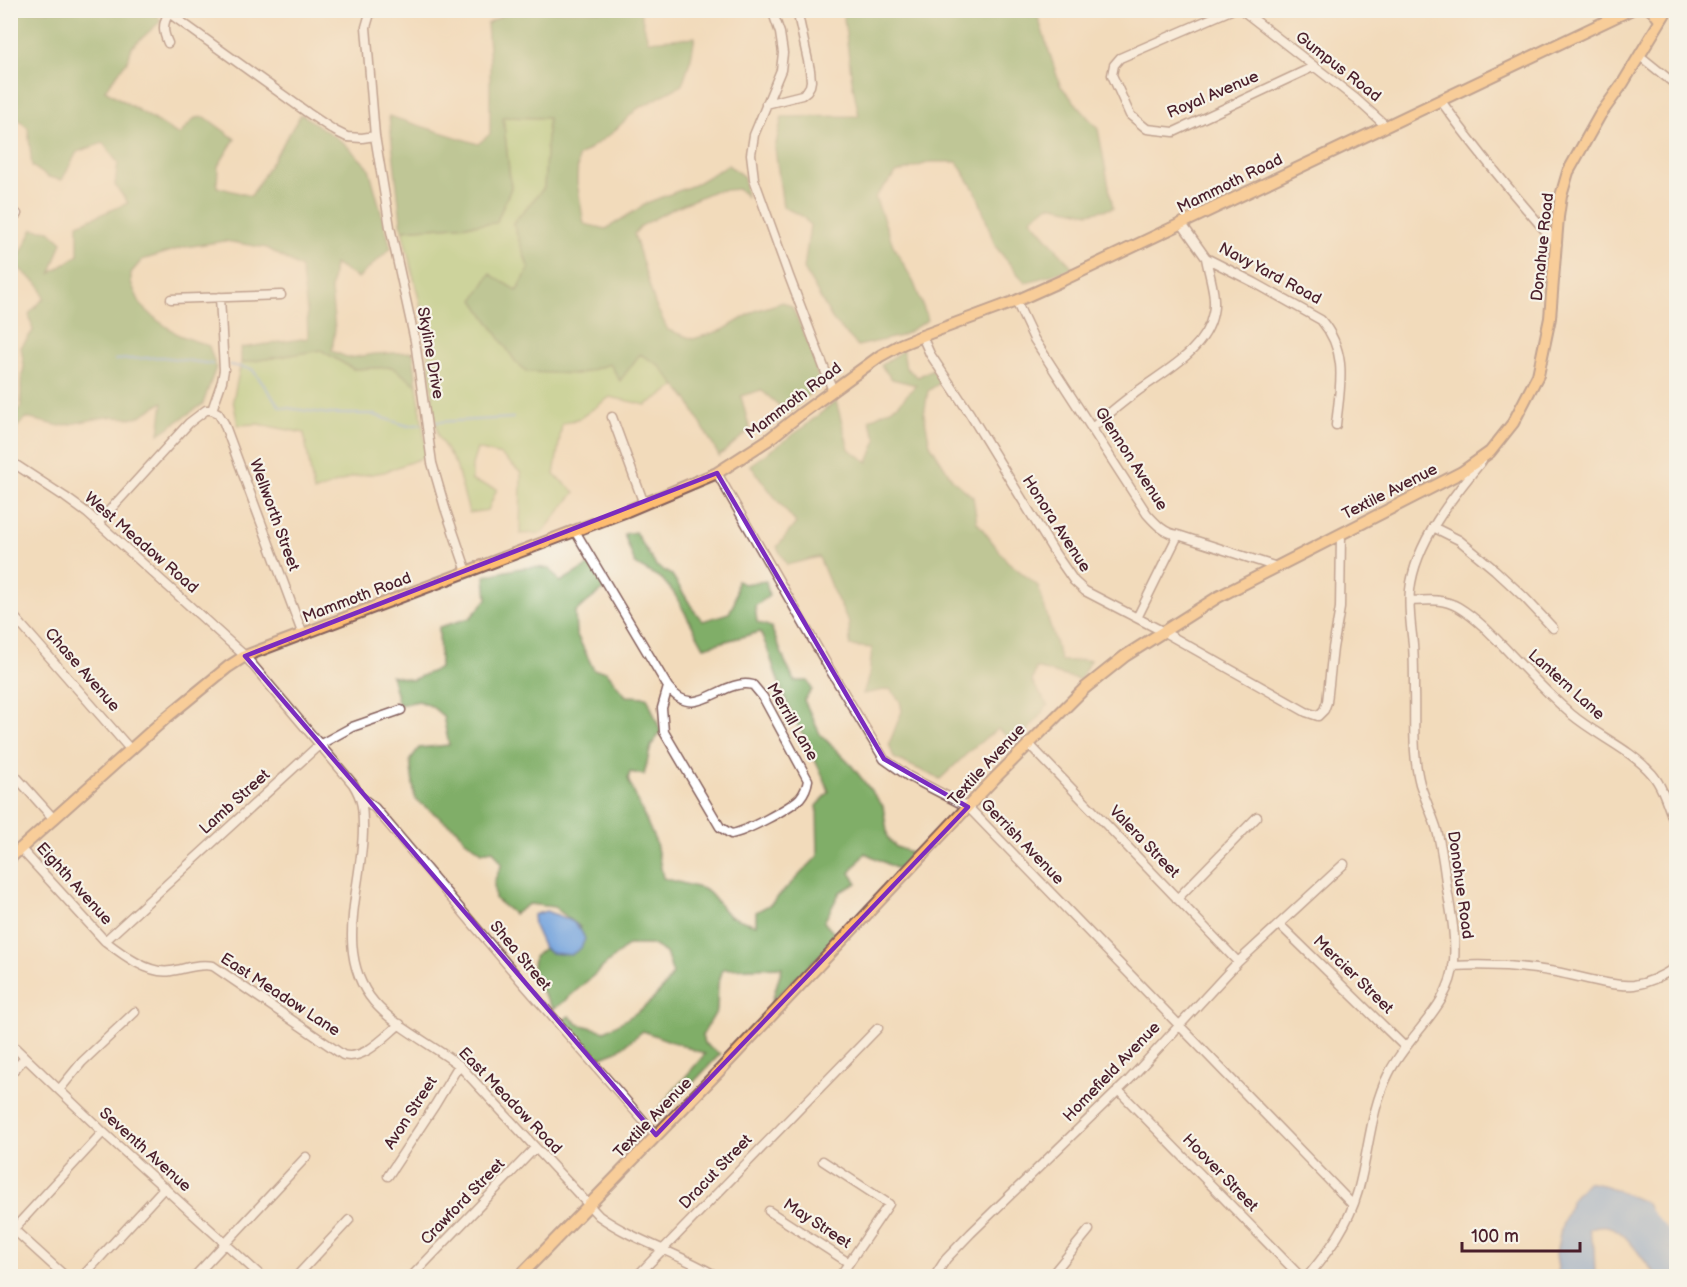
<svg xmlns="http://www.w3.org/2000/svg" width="1687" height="1287" viewBox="0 0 1687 1287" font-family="'Balsamiq Sans',sans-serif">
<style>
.green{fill:#a0ca76;stroke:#757450;stroke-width:1.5}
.forest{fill:#80ae67;stroke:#656649;stroke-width:1.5}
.water{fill:#73a3dd;stroke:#5e6184;stroke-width:1.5}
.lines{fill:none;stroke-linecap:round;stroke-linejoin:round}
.stream{stroke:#73a3dd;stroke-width:2}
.river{stroke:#73a3dd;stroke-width:15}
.minor-casing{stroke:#85615d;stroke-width:11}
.major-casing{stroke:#85615d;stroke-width:14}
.minor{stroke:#fff;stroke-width:8}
.major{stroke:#febc70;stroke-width:10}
.marked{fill:none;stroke:#7b2cbf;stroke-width:4.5;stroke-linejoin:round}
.labels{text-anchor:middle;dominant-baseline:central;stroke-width:4.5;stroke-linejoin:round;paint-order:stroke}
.street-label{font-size:16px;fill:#4a1f2b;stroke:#f7f3e8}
</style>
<rect width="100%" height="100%" fill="#f7f3e8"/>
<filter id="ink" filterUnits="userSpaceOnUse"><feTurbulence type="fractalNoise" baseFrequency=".0167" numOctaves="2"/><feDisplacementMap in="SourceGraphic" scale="12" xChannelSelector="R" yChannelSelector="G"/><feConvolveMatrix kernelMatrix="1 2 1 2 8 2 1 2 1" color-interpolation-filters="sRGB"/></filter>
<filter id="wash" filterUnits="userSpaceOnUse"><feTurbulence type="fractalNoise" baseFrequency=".008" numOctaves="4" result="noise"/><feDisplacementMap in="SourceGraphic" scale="24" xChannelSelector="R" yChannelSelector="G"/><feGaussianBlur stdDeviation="1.35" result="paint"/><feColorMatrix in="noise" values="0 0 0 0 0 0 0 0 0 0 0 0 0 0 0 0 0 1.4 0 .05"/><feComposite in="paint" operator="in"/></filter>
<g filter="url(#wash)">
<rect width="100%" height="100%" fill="#f2dbbb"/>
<path class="green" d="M503,117L549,118L544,188L513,223L529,269L517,291L578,374L640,354L659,364L676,386L646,405L610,397L580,418L562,424L554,475L575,492L542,533L520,534L521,473L501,455L477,449L472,465V481L497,489L488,510L469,513L456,465L438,436L433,403L426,327L402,230L496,223L511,188Z
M321,350L353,369L392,367L417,385L427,456L384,472L352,477L314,492L304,433L258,424L238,425L233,400L241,363Z"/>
<path class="forest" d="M11,11H154L161,21L132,47L128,60L105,90L179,135L195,118L205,117L235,139L218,166L217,187L251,196L301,114L344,143L369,168L391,248L358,278L334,264L331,291L335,329L332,351L349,358L375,354L413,352L417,385L392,367L353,369L321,350L241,363V348L308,338L307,311L301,268L267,248L225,241L185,247L142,260L131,273V283L141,305L157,320L179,335L209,346L216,367L203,404L159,434L163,402L137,418L106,417L60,426L26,418L11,433V414L21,408V383L24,366L21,347L33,331L29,314L44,298L40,286L15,265L33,229L50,231L62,242L51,273L78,255V224L128,203L115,185L118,163L103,143L77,152L62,180L48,177L32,166L28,128L11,113V64L13,62L16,42L11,39Z
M507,11H640L648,41L695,37L691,58L682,85L637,109L612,133L578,157L577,182L584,224L606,229L649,202L694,185L728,165L744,177L746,196L739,189L714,191L672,209L641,226L634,234L655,304L668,330L693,339L723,330L755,311L783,302L792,307L814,356L819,385L788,413L761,390L741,396L750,430L719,456L687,399L659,365L640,354L620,381L610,364L578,374L527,372L515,361L474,300L490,274L517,291L529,269L513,223L544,188L548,118L503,117L511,188L496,223L402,230L389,116L478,144L490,134V62L487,24L507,13Z
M843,11H1036L1060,85L1098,129L1113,208L1089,213L1049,205L1031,219L1073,268L1025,283L995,246L977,194L957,162H931L896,173L875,197L893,245L914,283L928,320L901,336L858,346L833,320L804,269L810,225L802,216L783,207L775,148L782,117L859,116L852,81Z
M903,350L906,368L918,377L932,369L941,382L928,391L924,415L930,444L952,479L973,497L977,522L1007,561L1038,586L1061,661L1090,660L1080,680L1036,668L1032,682L1048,705L1017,744L998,729L974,747L940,779L894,758L889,744L902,711L900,701L890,689L863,694L869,675L872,648L850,646L849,623L832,589L819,557L787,565L777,547L796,523L773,495L750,465L801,429L836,401L849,449L868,462L877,440L869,420L898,405L916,385L892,379L881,366Z
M635,532L656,566L672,575L695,612L703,621L729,613L735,601L737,580L743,584L766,581L769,596L755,606L757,622L771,627L784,659L794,681H808L812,690L804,700L820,734L852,766L883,806L888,838L896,847L917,854L904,872L865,853L850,873L857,883L840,892L824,922L838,938L772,1001L782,967L723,969L718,984L717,1010L702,1036L704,1043L720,1054L658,1120L652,1116L705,1054L643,1031L617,1051L596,1059L562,1021L569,1016L578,1024L605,1031C635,1015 654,1004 673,974L666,953L653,945H628L561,1004L553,1009L532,976L534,957L544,948L551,953L580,927L554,907L529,904L514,914L495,899L494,882L502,864L493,850L482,852L464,839L457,829L450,825L415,799L410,760L419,748L449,745L443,716L431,706L419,701L399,705L391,675L412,680L440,668L439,627L470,618L487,599L485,576C507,571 528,564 550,569L560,582L591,564L604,589L575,612L576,633L594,670L606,671L626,696L647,697L661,732L651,746L644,775L630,772L628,779L656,843L663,878L707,890L729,916L756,925V912L771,904L818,856L817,806L829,792C817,760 799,730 785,698C775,677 771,653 760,632L704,647L674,593L662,579L635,564L624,534Z"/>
<path class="water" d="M546,911C565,919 577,918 585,939L581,948L571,955L551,953L544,948L534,926L533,915Z
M1587,1182L1607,1186L1647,1203L1664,1246L1676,1250V1276H1658C1638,1259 1622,1213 1589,1229L1594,1247L1595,1276H1559L1556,1254L1561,1229L1571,1200Z"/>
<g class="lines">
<path class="stream" d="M115,360L162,357L212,364
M230,365L252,369L280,407L329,414H371L408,426L421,424
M436,422L513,418"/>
<path class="river" d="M1644,1214L1667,1240L1676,1242"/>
</g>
</g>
<g filter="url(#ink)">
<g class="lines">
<g class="minor-casing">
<path id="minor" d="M371,10L366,27L375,136L390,227L415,341L432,463L445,508L467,572
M772,10L780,33L783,53L781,70L754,135L751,154L754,179L789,276L833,391
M1231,10L1120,58L1114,65L1112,75L1130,115L1147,129L1174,132L1313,67
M1242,10L1356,99L1386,126
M167,11L169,13C162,24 163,32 168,43
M169,13L308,113L335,131L347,137L362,138L375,136
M1640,56L1676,85
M1441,101C1477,151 1516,198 1557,244
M766,104L802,95L807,91L810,86L811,81L810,70L797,10
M10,213L17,214
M1182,224L1206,258L1255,283L1321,320C1349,353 1340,386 1336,425
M171,299L281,295
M1016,301L1034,339L1147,514C1156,524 1164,533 1178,535L1277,567
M922,336L930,354L970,414L1056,555L1074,581L1085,591L1162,631L1306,712L1318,716L1324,710L1327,702L1333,648L1340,608L1341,534
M212,410L218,413L224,423L303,635
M212,410L222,381L224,370L220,297
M612,417L644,504
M1092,428C1106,416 1120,404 1135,393C1163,372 1206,351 1213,313C1217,296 1209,275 1206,258
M10,461L65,497L87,513L245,656L353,784C363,800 363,810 363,828C363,886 332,952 374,1002C395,1027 433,1045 459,1065L599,1216C636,1242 679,1253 716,1276
M717,473L829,668L884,759L908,776L968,807L1353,1205
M98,523L189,423L206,410H212
M1433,527L1459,540L1495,570L1525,598L1553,628
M575,531L668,687L662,708L664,732L720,827L731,834C745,832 790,808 800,798C805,792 807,787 808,780L763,697L753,685C721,677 696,724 668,687
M1410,601C1427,600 1443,598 1458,607C1483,622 1502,646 1522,666C1538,683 1554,699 1571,714C1597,736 1629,748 1652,774C1664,788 1669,810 1676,827
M10,612L130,749
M1137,618L1178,535
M1028,743L1238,962
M10,770L53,818
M361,797L375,808L522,982L656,1135
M20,848L105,941C122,954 149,975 171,971C185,969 199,963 213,966L343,1055C364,1061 385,1036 400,1024
M1177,899L1257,817
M1279,924L1405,1047
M105,941L319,745L352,727L401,710
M1453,966C1488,964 1522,966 1556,972C1579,976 1611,987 1634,985C1649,983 1664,975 1676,967
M10,1043L103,1132L261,1276
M10,1074L25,1058
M59,1090L82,1062L135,1012
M1118,1090L1300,1276
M823,1161L889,1204L840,1276
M388,1176L435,1105L459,1065
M769,1211L849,1263
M11,1227L65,1276
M10,1233L103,1132
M83,1276L165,1187
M195,1276L306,1157
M297,1276L349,1220
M412,1276L535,1148
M637,1276L878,1028
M935,1276L946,1259L971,1233L1129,1080L1238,962L1344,864
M1051,1276L1089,1230
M1308,1276C1330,1249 1348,1226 1358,1191C1369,1152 1370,1110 1389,1073C1408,1035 1451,1006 1454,961C1456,937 1451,912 1447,889C1444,868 1442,847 1436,827C1431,812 1425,799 1420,784C1412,754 1415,721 1414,690C1414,675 1414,659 1413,644C1411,626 1408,608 1410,590C1415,543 1453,496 1482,461"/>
</g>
<g class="major-casing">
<path id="major" d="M1651,10L1654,12L1660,20
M10,858L167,717L228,667L245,656L627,511L717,473L768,440L802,413L880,356L902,344L922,336L1016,301L1063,280L1630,10
M520,1276L722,1068L994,779L1085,688L1125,656L1218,597L1462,472L1490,452L1513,423L1538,375L1550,318L1558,217L1561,196L1568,172L1600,115L1623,83L1667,10"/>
</g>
<use href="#minor" class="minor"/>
<use href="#major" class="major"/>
</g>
</g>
<path d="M0 0H1687V1287H0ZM717,473L884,759L968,807L656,1135L245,656Z" fill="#f2dbbb" fill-opacity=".55" fill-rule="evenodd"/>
<path class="marked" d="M717,473L884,759L968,807L656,1135L245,656Z"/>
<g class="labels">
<g class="street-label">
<text transform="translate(1338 67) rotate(38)">Gumpus Road</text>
<text transform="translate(1213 95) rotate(-23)">Royal Avenue</text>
<text transform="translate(1230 184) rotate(-26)">Mammoth Road</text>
<text transform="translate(1543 247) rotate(-84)">Donahue Road</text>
<text transform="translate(1270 274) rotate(28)">Navy Yard Road</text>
<text transform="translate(430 353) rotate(80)">Skyline Drive</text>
<text transform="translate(794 401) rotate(-37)">Mammoth Road</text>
<text transform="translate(1131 459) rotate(57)">Glennon Avenue</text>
<text transform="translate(1390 492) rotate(-27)">Textile Avenue</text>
<text transform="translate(274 515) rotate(70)">Wellworth Street</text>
<text transform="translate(1056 524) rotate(57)">Honora Avenue</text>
<text transform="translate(141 543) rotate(41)">West Meadow Road</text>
<text transform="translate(357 598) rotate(-21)">Mammoth Road</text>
<text transform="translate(82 670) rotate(49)">Chase Avenue</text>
<text transform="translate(1566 685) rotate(42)">Lantern Lane</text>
<text transform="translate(792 722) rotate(60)">Merrill Lane</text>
<text transform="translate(987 765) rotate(-47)">Textile Avenue</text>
<text transform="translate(235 802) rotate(-42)">Lamb Street</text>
<text transform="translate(1022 842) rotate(46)">Gerrish Avenue</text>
<text transform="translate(1144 842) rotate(46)">Valera Street</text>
<text transform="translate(74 884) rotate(48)">Eighth Avenue</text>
<text transform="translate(1460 885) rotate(82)">Donohue Road</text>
<text transform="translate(520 956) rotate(50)">Shea Street</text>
<text transform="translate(1353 975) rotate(44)">Mercier Street</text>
<text transform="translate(280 995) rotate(33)">East Meadow Lane</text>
<text transform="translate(1112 1072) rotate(-46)">Homefield Avenue</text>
<text transform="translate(510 1101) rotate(46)">East Meadow Road</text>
<text transform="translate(411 1113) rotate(-57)">Avon Street</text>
<text transform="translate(653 1118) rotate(-46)">Textile Avenue</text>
<text transform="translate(145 1150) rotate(42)">Seventh Avenue</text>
<text transform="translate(716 1172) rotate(-46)">Dracut Street</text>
<text transform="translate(1220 1173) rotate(46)">Hoover Street</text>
<text transform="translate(463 1202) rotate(-46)">Crawford Street</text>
<text transform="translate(817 1224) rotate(33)">May Street</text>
</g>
</g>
<rect width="1687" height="1287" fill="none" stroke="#f7f3e8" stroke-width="36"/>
<path d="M1462 1242v9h118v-9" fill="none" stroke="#4a1f2b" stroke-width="3"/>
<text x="1471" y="1242" font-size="18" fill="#4a1f2b" stroke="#f7f3e8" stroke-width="4.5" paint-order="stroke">100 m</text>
</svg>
